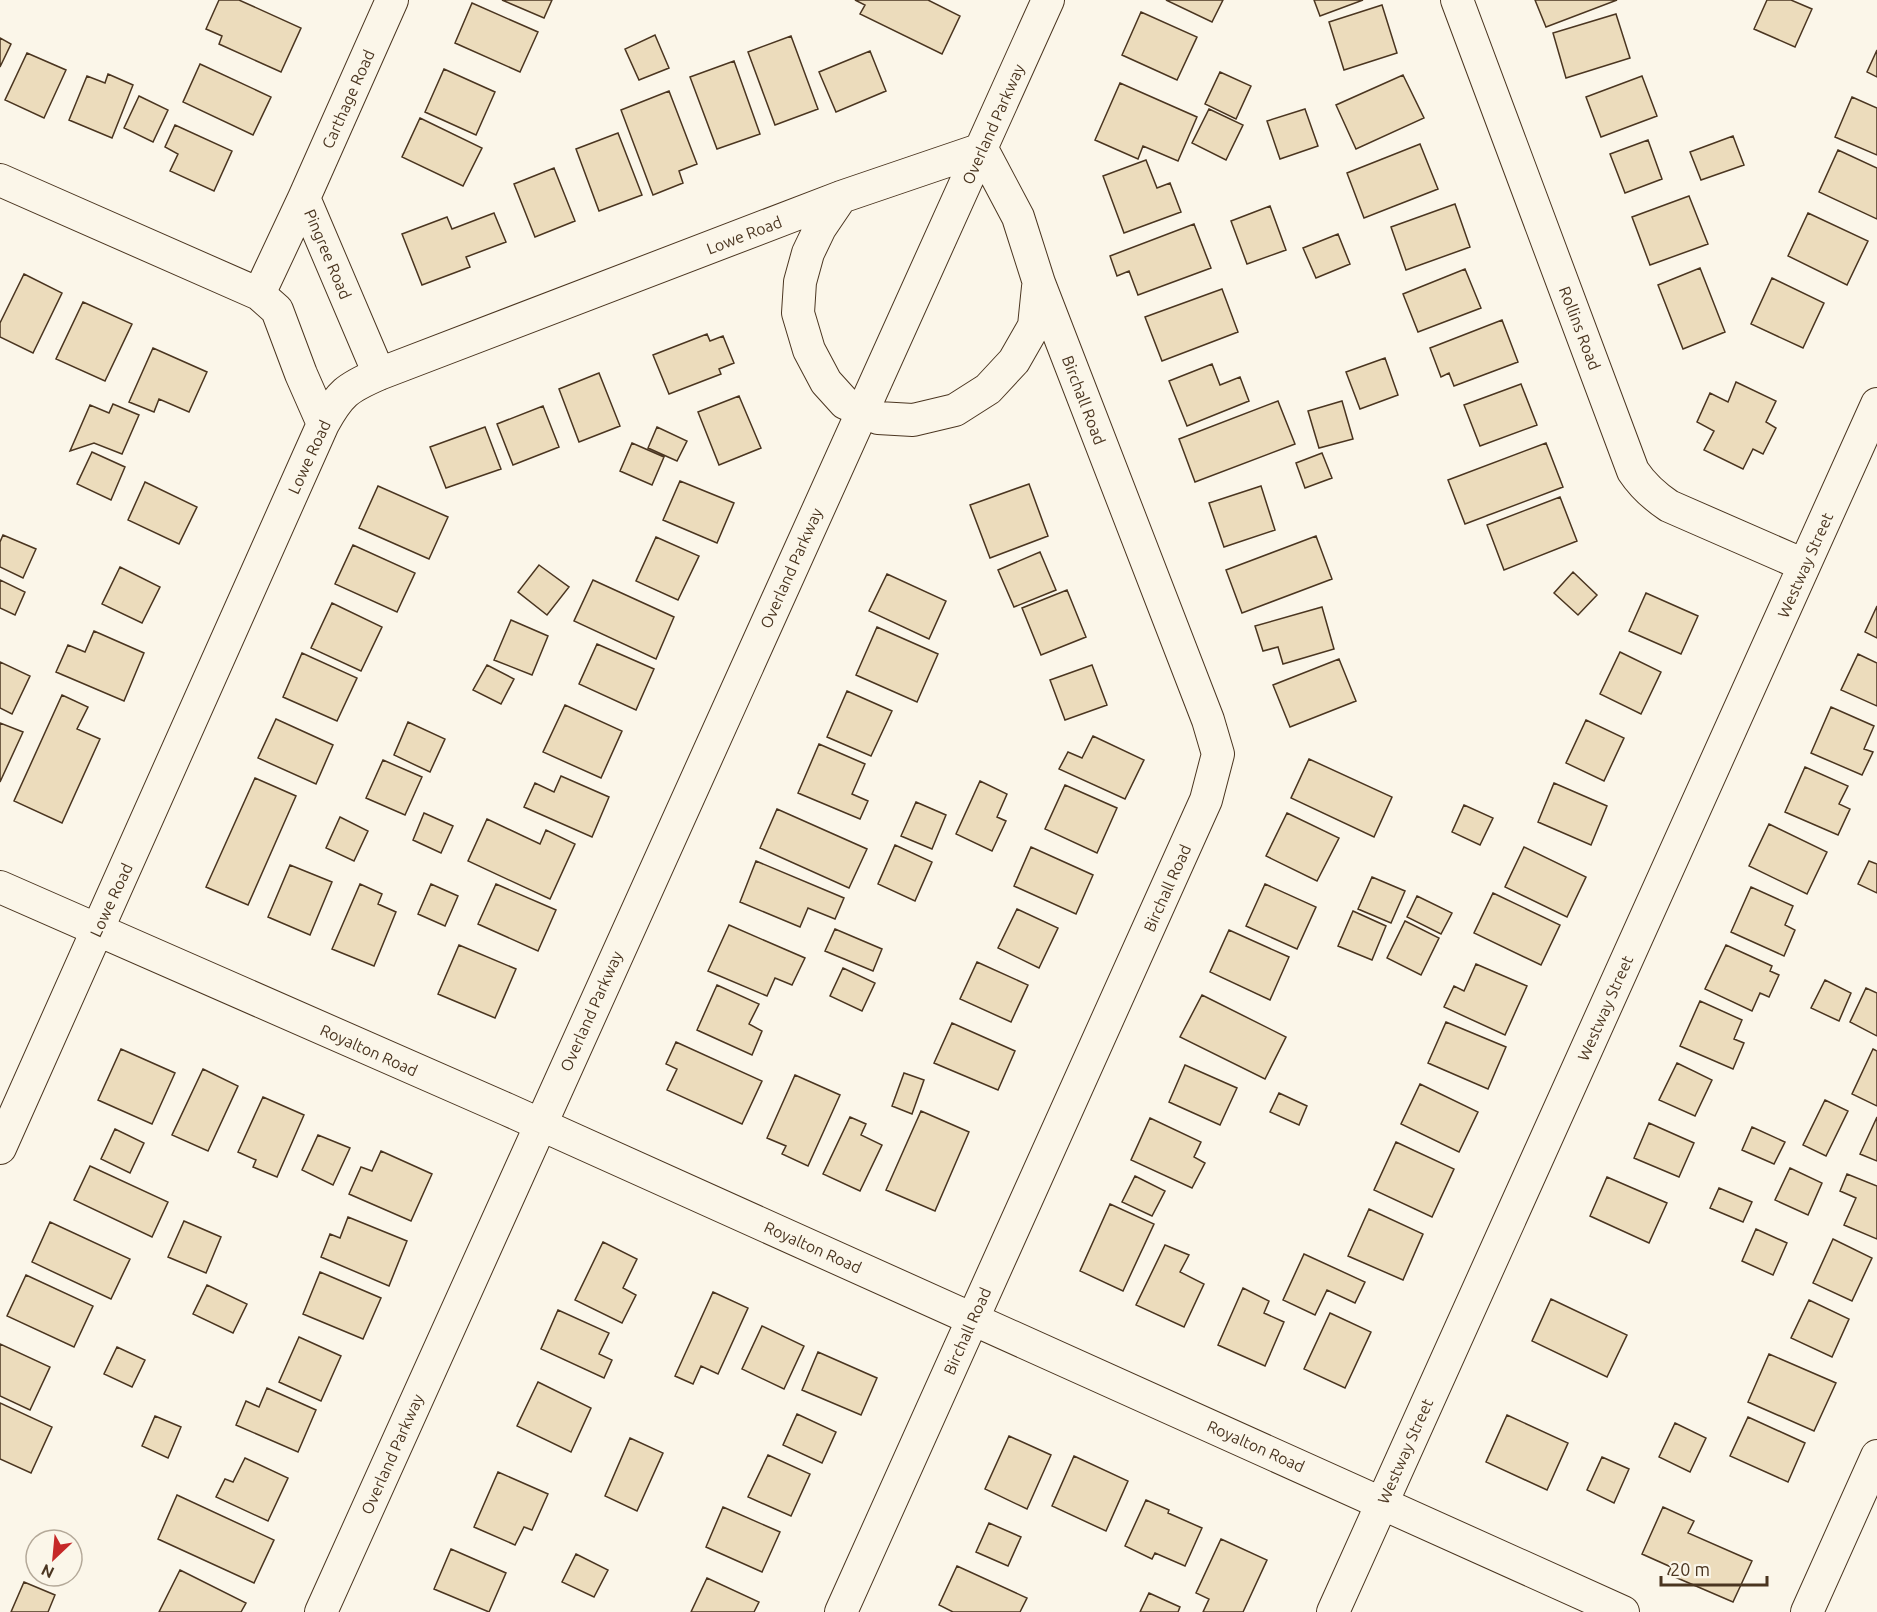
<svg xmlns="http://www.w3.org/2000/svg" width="1877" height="1612" viewBox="0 0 1877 1612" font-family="Ubuntu,sans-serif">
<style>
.building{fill:#ecdcbc;stroke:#4a3520;stroke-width:1.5}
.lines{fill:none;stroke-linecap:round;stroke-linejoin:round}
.minor-casing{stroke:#4a3520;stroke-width:34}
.minor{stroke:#fbf6e9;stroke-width:32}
.labels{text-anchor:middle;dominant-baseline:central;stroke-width:4.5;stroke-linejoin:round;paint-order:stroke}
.street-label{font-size:16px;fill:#4a3520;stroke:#fbf6e9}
</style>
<rect width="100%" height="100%" fill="#fbf6e9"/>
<path class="building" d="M219,0H239L301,28L281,72L219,44L222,36L206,29Z
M502,0H552L544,18Z
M855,0H928L960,16L942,54L860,14L865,5Z
M1166,0H1223L1212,22Z
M1314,0H1363L1320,16Z
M1535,0H1617L1546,27Z
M1767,0H1791L1812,9L1795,47L1754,29Z
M472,3L538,32L520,72L455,43Z
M1382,5L1397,53L1344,70L1329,22Z
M1141,12L1197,37L1177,80L1122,55Z
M1616,14L1630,58L1566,78L1553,33Z
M655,35L669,68L639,80L625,49Z
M791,36L818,109L775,125L748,52Z
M0,38L11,44L0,67Z
M1877,50V77L1867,72Z
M870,51L886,91L836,112L819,72Z
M27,53L66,70L44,118L5,100Z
M734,61L760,134L717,149L690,77Z
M200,64L271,97L253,135L183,102Z
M444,69L495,92L476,135L425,112Z
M1220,72L1251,86L1236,119L1205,104Z
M108,74L133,85L112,138L69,120L87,76L105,83Z
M1403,75L1424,118L1356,149L1336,105Z
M1642,76L1657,116L1601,137L1586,97Z
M1120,83L1197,117L1178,161L1143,146L1138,159L1095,140Z
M669,91L697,164L679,171L683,183L653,195L621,110Z
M139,96L168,110L153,142L124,128Z
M1852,97L1877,108V155L1835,137Z
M1209,109L1243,125L1226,160L1192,143Z
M1305,109L1318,146L1280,159L1267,121Z
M420,118L482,148L463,186L402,157Z
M175,125L232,151L214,191L170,171L178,154L165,147Z
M618,133L642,195L599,211L576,149Z
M1733,136L1744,165L1701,180L1690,152Z
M1648,140L1662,179L1625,193L1610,154Z
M1420,144L1438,189L1364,218L1347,173Z
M1838,150L1877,168V219L1819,192Z
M1146,160L1157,188L1170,183L1181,212L1124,233L1103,176Z
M554,168L575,221L535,237L514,184Z
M1689,196L1708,244L1650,265L1632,217Z
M1455,204L1470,247L1406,270L1391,227Z
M1270,206L1286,250L1247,264L1231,221Z
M494,213L506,242L466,257L470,267L422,285L402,234L447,217L452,229Z
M1808,213L1868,241L1847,285L1788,256Z
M1194,224L1211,268L1138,295L1129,271L1117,276L1110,256Z
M1338,234L1350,264L1316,278L1303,248Z
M1700,268L1725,332L1683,349L1658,285Z
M1465,269L1481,308L1418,332L1403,294Z
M24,274L62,293L33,353L0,337V323Z
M1772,278L1824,303L1803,348L1751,324Z
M1222,289L1238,332L1162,361L1145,317Z
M83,302L132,324L105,381L56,359Z
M1502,320L1518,362L1454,386L1449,373L1441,377L1430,348Z
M707,334L710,341L723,336L734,363L719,369L721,374L669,394L653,355Z
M153,348L207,372L189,412L159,399L154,412L129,402Z
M1385,358L1398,395L1360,409L1346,372Z
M1212,364L1220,385L1240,377L1249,401L1187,426L1169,381Z
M599,373L620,426L579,442L559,389Z
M1736,382L1776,401L1766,422L1776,428L1763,454L1753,449L1743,469L1704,450L1714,431L1697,422L1710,393L1728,402Z
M1521,384L1537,425L1480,446L1464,405Z
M739,396L761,448L719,465L698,412Z
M1278,401L1295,444L1195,482L1179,439Z
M1342,401L1353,439L1319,448L1308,411Z
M113,404L139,415L122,454L94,443L70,451L90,405L109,413Z
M543,406L559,447L513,465L497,424Z
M485,427L501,469L446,488L430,447Z
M657,427L687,441L677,461L648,448Z
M632,443L664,457L652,485L620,471Z
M1546,443L1563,487L1465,524L1448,480Z
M92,452L125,467L111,500L77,484Z
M1322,453L1332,478L1305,488L1296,463Z
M680,481L734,503L717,543L663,520Z
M145,482L197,507L179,544L128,520Z
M1029,484L1048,536L990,558L970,505Z
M378,486L448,517L429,559L359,528Z
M1261,486L1275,530L1224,547L1209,503Z
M1560,497L1577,541L1504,570L1487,525Z
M3,535L36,549L23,578L0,567V542Z
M1316,536L1332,579L1242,613L1226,570Z
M656,537L699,556L678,600L636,581Z
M353,545L415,573L397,612L335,584Z
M1040,552L1056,590L1014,607L998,570Z
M539,565L569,587L547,615L518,592Z
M120,567L160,587L142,623L102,604Z
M1573,572L1597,595L1578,615L1554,593Z
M887,574L946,601L929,639L869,611Z
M0,580L25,592L15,615L0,608Z
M593,580L674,617L656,659L574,621Z
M1067,590L1086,637L1041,655L1022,608Z
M1646,593L1698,616L1681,654L1629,631Z
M332,603L382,627L361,671L311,648Z
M1877,606V638L1865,632Z
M1322,607L1334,649L1283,664L1278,647L1263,651L1255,626Z
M511,620L548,636L532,675L494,660Z
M877,627L938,654L917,702L856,675Z
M94,631L144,653L124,701L56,672L68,645L85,652Z
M597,644L654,669L636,710L579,684Z
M1620,652L1661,672L1641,714L1600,694Z
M302,653L357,678L337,721L283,697Z
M1858,654L1877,663V706L1841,690Z
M1339,659L1356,701L1290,727L1273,685Z
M0,662L30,676L12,714L0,708Z
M487,665L514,679L501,704L473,690Z
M1092,665L1107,705L1065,720L1050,680Z
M847,691L892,711L871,756L827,737Z
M62,695L88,707L77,729L100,739L62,823L14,801Z
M565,705L622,731L601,778L543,752Z
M1831,707L1874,726L1864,749L1873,752L1862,775L1811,753Z
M276,719L333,745L316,784L258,758Z
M1586,720L1624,738L1604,781L1566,763Z
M408,722L445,739L430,772L394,755Z
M0,723L23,732L0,782Z
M1093,736L1144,760L1125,799L1059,769L1068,752L1082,758Z
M819,744L865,764L852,794L868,801L860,819L798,793Z
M1309,759L1392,797L1374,837L1291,798Z
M383,760L422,777L405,815L366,798Z
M1805,767L1848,786L1839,804L1850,809L1838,835L1785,812Z
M561,776L609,797L592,837L524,807L535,783L554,792Z
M255,778L296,796L248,905L206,887Z
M980,781L1007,794L997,817L1006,821L992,851L956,834Z
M1554,783L1607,806L1591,845L1538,822Z
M1065,785L1117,808L1097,853L1045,829Z
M916,802L946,815L932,849L901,836Z
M1464,805L1493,818L1480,845L1452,832Z
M777,809L867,849L849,888L760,848Z
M424,813L453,826L441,853L413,840Z
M1287,813L1339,838L1317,881L1266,856Z
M340,817L368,831L354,861L326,848Z
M487,819L540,844L546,830L575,844L550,899L468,861Z
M1769,824L1827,852L1807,894L1749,866Z
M895,845L932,862L915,901L878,884Z
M1031,847L1093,875L1076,914L1014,886Z
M1524,847L1586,877L1567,917L1505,887Z
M756,861L844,898L835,919L808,908L800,927L740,902Z
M1869,861L1877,864V893L1858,884Z
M290,865L332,882L310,935L268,917Z
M1372,877L1405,891L1391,923L1358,909Z
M360,884L382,894L378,904L396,912L374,966L332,949Z
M431,884L458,896L445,926L418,914Z
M496,884L556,910L538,951L478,924Z
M1265,884L1316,907L1297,949L1246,926Z
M1751,887L1793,906L1785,925L1795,930L1784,956L1731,932Z
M1493,893L1560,925L1541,965L1474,933Z
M1417,896L1452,913L1441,934L1407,917Z
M1017,909L1058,928L1039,968L998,948Z
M1353,911L1386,926L1372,960L1338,946Z
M1405,921L1439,938L1421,975L1387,958Z
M729,925L805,958L792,985L775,978L767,996L708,971Z
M835,929L882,949L873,971L825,951Z
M1229,930L1289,957L1270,1000L1210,972Z
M459,945L516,969L495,1018L438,994Z
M1726,945L1772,966L1770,971L1779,975L1769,997L1760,993L1752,1011L1705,989Z
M977,962L1028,985L1011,1022L960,999Z
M1476,964L1527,986L1505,1035L1444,1007L1454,986L1464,991Z
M843,968L875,983L862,1011L830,996Z
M1825,980L1851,993L1839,1021L1811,1008Z
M717,985L759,1004L749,1024L762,1031L752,1055L697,1030Z
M1866,988L1877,993V1036L1850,1022Z
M1202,995L1286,1037L1265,1079L1180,1037Z
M1700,1001L1742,1020L1734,1039L1744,1043L1733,1069L1680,1046Z
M1446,1022L1506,1047L1488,1089L1428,1063Z
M952,1023L1015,1051L998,1090L934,1063Z
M676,1042L762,1081L742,1124L667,1090L677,1069L666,1064Z
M121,1049L175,1073L152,1124L98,1100Z
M1873,1049L1877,1051V1106L1852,1094Z
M1677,1063L1712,1080L1695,1116L1659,1100Z
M1185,1065L1237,1088L1220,1125L1169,1102Z
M203,1069L238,1086L208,1151L172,1135Z
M904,1073L924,1080L912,1114L892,1106Z
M795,1075L840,1095L808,1166L782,1154L786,1146L767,1138Z
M1420,1084L1478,1112L1459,1152L1401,1124Z
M1279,1093L1307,1106L1299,1125L1270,1112Z
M263,1097L304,1115L277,1177L253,1167L256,1160L238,1152Z
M1825,1100L1848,1111L1826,1156L1803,1145Z
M921,1111L969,1132L935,1211L886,1190Z
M850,1117L866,1124L861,1135L882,1145L860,1191L823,1174Z
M1877,1117V1161L1860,1154Z
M1150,1118L1201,1142L1194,1157L1205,1163L1192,1188L1131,1160Z
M1649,1123L1694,1143L1679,1177L1634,1158Z
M1752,1127L1785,1142L1774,1164L1742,1150Z
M115,1129L144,1143L130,1173L101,1159Z
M318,1135L350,1148L333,1185L302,1170Z
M1396,1142L1454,1169L1432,1217L1374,1190Z
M381,1151L432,1174L411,1221L349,1194L361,1167L372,1171Z
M90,1166L168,1202L152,1237L74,1200Z
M1790,1168L1822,1183L1808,1215L1775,1200Z
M1847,1174L1877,1186V1239L1844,1225L1856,1198L1840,1191Z
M1135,1176L1165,1191L1152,1216L1122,1202Z
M1607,1177L1667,1203L1649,1243L1590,1216Z
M1719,1188L1752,1202L1743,1222L1710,1208Z
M1110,1204L1154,1224L1123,1291L1080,1271Z
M1369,1209L1423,1234L1403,1280L1348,1256Z
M348,1217L407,1241L389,1286L321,1257L330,1234L340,1238Z
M184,1221L221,1237L206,1273L168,1257Z
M50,1222L130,1259L111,1299L32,1262Z
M1756,1229L1787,1243L1773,1275L1742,1261Z
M1833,1239L1872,1258L1852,1301L1813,1283Z
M603,1242L637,1259L623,1288L636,1295L622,1323L575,1300Z
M1165,1245L1189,1255L1180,1272L1204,1284L1184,1327L1136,1305Z
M1304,1254L1365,1282L1355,1303L1327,1290L1315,1315L1283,1300Z
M320,1272L381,1298L363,1339L303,1314Z
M26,1275L93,1306L74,1347L7,1316Z
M207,1285L247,1304L233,1333L193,1314Z
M1243,1288L1269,1301L1264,1313L1284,1322L1265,1366L1218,1345Z
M713,1292L748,1308L718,1374L701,1366L693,1384L675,1376Z
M1551,1299L1627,1335L1607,1377L1532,1341Z
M1809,1300L1849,1319L1832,1357L1791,1338Z
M558,1310L609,1333L599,1354L612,1360L604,1378L541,1349Z
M1330,1313L1371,1332L1345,1388L1304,1369Z
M762,1326L804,1346L784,1389L742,1369Z
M299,1337L341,1356L321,1401L279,1382Z
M0,1344L50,1367L30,1410L0,1396Z
M117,1347L145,1360L132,1387L104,1374Z
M818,1352L877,1378L861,1415L802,1390Z
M1769,1354L1836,1383L1814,1431L1748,1402Z
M538,1382L591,1408L571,1452L517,1426Z
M267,1388L316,1410L298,1452L236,1425L246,1401L259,1407Z
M0,1403L52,1427L31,1473L0,1459Z
M797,1414L836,1432L822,1463L783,1445Z
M1507,1415L1568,1443L1547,1490L1486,1462Z
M155,1416L181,1427L168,1458L142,1446Z
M1748,1417L1805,1443L1788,1482L1730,1456Z
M1675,1423L1706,1438L1690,1472L1659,1457Z
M1009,1436L1051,1455L1027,1509L985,1489Z
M630,1438L663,1453L637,1511L605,1496Z
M768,1455L810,1474L791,1516L748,1497Z
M1074,1456L1128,1481L1106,1531L1052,1506Z
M1602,1457L1629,1469L1614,1503L1587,1490Z
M245,1458L288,1478L268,1521L216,1497L225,1479L233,1482Z
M498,1472L548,1494L532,1530L524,1527L515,1545L474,1527Z
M177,1495L274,1540L254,1583L158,1539Z
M1146,1500L1169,1510L1168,1513L1202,1528L1185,1566L1155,1553L1152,1559L1125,1546Z
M723,1507L780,1532L762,1572L706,1547Z
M1663,1507L1694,1521L1688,1533L1752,1561L1733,1602L1668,1574L1671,1567L1642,1554Z
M989,1523L1021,1537L1008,1566L976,1552Z
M1221,1539L1267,1560L1243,1612H1203L1209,1599L1196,1593Z
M451,1549L506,1573L489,1612L434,1589Z
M576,1554L608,1570L594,1597L562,1582Z
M957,1566L1027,1598L1020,1612H953L939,1605Z
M180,1570L246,1603L241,1612H159Z
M707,1578L759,1602L754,1612H691Z
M24,1582L55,1595L48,1612H11Z
M1149,1593L1180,1607L1178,1612H1140Z"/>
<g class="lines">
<g class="minor-casing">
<path id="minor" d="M1457,0L1633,471C1643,486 1654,496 1669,506L1804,565
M0,180L259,294L277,310L301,374L323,424
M841,197L820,228L808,253L800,282L798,313L809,350L826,382L845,403L878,418L913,420L955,410L988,389L1014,361L1034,326L1038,287
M304,198L379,374
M259,294L304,198L392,0
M0,887L506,1109L1623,1612
M0,1148L323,424C340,393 347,388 379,374L841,197L982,149L1018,217L1039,283L1208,720L1218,754L1206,800L841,1612
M321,1612L1048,0
M1333,1612L1877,404
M1807,1612L1877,1456"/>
</g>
<use href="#minor" class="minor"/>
</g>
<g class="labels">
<g class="street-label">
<text transform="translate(348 99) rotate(-66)">Carthage Road</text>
<text transform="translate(993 124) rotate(-66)">Overland Parkway</text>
<text transform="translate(744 235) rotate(-21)">Lowe Road</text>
<text transform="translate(328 254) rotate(67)">Pingree Road</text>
<text transform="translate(1580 328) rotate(69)">Rollins Road</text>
<text transform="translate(1084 400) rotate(69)">Birchall Road</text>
<text transform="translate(309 457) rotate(-65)">Lowe Road</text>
<text transform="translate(1805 565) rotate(-66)">Westway Street</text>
<text transform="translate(791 568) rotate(-66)">Overland Parkway</text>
<text transform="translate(1167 888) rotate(-66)">Birchall Road</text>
<text transform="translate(111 900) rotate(-65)">Lowe Road</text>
<text transform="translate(1605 1008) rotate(-66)">Westway Street</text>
<text transform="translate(591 1011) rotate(-66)">Overland Parkway</text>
<text transform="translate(369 1050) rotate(24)">Royalton Road</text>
<text transform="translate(813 1247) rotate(24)">Royalton Road</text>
<text transform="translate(967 1331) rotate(-66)">Birchall Road</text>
<text transform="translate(1256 1446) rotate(24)">Royalton Road</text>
<text transform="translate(1405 1451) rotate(-66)">Westway Street</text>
<text transform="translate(392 1454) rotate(-66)">Overland Parkway</text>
</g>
</g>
<g transform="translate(54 1558) rotate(206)"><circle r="28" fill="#fbf6e9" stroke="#b4a999" stroke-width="1.5"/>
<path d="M0-4.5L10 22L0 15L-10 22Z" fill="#c62828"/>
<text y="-9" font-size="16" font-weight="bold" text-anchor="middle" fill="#4a3520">N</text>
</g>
<path d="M1661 1576v9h106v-9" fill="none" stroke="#4a3520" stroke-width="3"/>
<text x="1670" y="1576" font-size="18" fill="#4a3520" stroke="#fbf6e9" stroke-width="4.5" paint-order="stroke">20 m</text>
</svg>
